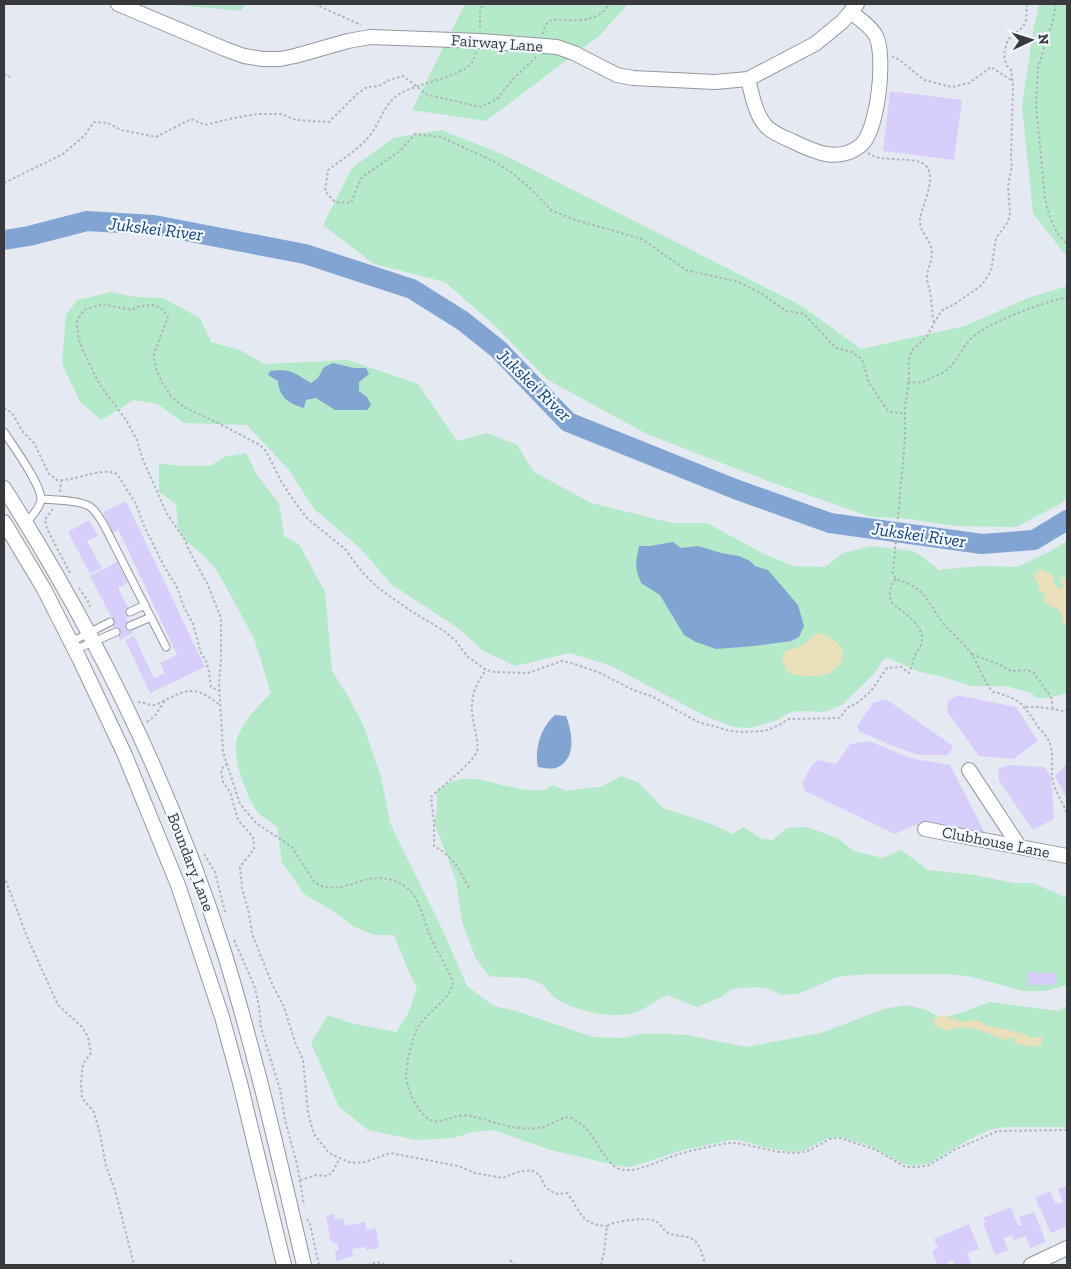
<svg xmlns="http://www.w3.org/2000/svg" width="1071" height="1269" viewBox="0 0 1071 1269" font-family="'Zilla Slab',serif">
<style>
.green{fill:#b4e9c9}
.sand{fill:#eae0bb}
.water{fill:#81a4d3}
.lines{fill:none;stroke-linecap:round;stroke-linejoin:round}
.river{stroke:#81a4d3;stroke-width:20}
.building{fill:#d8cefc}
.lane-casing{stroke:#93989f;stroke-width:9}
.street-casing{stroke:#93989f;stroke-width:16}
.path{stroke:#b0b4bb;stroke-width:2;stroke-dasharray:2.5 2.5;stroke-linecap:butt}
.lane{stroke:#fff;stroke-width:7}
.street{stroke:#fff;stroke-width:14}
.labels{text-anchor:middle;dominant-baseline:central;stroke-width:4.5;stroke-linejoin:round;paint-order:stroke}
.street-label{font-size:16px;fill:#37393c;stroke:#f2f8ff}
.water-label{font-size:18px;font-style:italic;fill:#13437c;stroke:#f2f8ff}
</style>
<rect width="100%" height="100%" fill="#e5eaf2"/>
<path class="green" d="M167,4H246L241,11Z
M465,4H628L599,36L486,121L412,110Z
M1039,4H1067V257L1033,213L1022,106L1033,32Z
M441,130L504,155L802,306L861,349L965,326L1028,298L1067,286V498L1060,504L1016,527L956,526L902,518L871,517L765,480L647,434L548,380L495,326L445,282L374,264L323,225L352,168L393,138Z
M111,292L136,297L163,298L200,318L211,342L240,350L264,364L348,360L418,384L457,441L487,433L517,445L534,472L591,503L672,523H707L764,554L793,566L825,567L843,553L872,546L912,551L923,557L939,570L979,566L1017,567L1049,552L1067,541V693L1047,698H1037L1031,693L1006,686H971L940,676L920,672L888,658L883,660L873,675L842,705L824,712L797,711L789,713L778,720L750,728L734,727L707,717L611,666L570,653L515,666L482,650L458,628L391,584L360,548L314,509L289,470L247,425L183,423L158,404L134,400L101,420L80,402L62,364L66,315L77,300Z
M246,453L257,475L279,503L284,536L299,544L325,592L332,671L348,696L364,727L381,777L390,823L442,929L467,986L494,1006L516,1011L593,1037L623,1038L641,1034H667L687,1035L746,1047L821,1033L884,1009L906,1005L924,1009L941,1018L960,1013L990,1002L1058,1011L1067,1006V1127H1007L989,1130L968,1140L930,1163L913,1166L902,1163L868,1145L840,1137L828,1138L805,1150L796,1152L772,1149L739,1140H731L683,1150L631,1167L619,1166L551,1150L493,1130L472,1132L454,1138L416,1140L368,1130L339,1107L311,1043L328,1015L350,1023L396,1032L408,1014L417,988L408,970L394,935H375L354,927L333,911L304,894L282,862L277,827C270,822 261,816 256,810C246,794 230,754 238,736C245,719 258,706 271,693L254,638L216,569L204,556L185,540L178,528L176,504L159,492V463L180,466H210L224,457Z
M621,776L638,782L663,808L709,823L733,834L743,827L762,839L773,840L787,828L807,827L837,838L854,851L883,858L901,850L928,870L974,875L1014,883H1033L1067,898V985L1045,991H1024L972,977L950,974H868L837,977L798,994L782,995L769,989L755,987L732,989L721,997L697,1007L667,995C658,999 644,1010 637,1012C613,1020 575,1011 555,998C550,994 547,987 541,984C526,974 505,979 489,976L476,959L462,922L456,880L434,822L437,811V791C464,767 491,785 522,789C530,791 538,790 546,790L552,785L567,791L587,788L601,787Z"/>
<path class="sand" d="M1038,570H1043L1053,576L1054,584L1060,589L1063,587L1059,577H1064L1067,584V638V626L1062,623C1063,604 1053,611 1044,602L1043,597L1046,593L1041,592L1034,576Z
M820,633C833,638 850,649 840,664C837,668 832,672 828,674C816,678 800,676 788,673L782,658L785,651L804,645L815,634Z
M943,1015L961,1022L976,1020L986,1025L1025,1034L1031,1038L1041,1036L1042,1039L1041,1045L1035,1047L1016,1044L1013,1037L1005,1040C986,1033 967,1021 948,1031L935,1026L933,1019Z"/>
<path class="water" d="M333,363L354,368H366L369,374L359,382V391L367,397L371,405L367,410H335L316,398L306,400L304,408C289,404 279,397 278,381L268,375L270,371C292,368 294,373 311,383L318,378L324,367Z
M673,542L681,548L698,546L721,553L739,556L750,561L755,566L768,570L798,605L804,626L799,637L791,641L754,646L716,649L696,642L684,635L660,595L641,583L637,572L636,562L639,546H650Z
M555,715L566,716C572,731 577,758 558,767C552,770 545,768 538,767C534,749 541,727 555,715Z"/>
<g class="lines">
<path class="river" d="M4,240L29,236L87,221L154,225L305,254L412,289L463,321L498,349L568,422L735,489L830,523L982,544L1034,540L1067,520"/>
</g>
<path class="building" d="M890,91L962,100L954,160L883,151Z
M126,501L205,667L150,693L125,640L134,636L154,678L165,673L160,663L177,655L118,529L113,534L103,512Z
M89,520L98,536L87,541L102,568L90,574L68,532Z
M117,562L128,583L118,588L132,615L126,618L133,633L120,640L110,620L112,618L90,576Z
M957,695L1016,707L1038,741L1014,759L979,756L947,712L948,701Z
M886,699L953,746L948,755H918L890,745L859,731L857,726L873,703Z
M869,741L910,758L950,765L985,833L922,822L895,834L805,791L802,783L812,765L818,760L836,764L850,744Z
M1067,763V799L1055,776Z
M1008,765L1044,767L1051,776L1054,819L1033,830L999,781L998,769Z
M1028,972L1056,973V985H1028Z
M1067,1185V1230L1064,1227L1051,1233L1035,1198L1050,1191L1056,1204L1063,1202L1058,1189Z
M1011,1207L1018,1226L1022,1225L1019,1217L1034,1212L1046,1242L1030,1248L1026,1236L1014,1240L1012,1235L1004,1238L1008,1250L995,1255L983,1223L985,1222L983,1218Z
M334,1214L335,1220L343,1218L345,1226L365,1222L367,1230L376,1228L379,1248L366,1250V1247L352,1249L353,1256L336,1261L335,1251L339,1250L337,1242L334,1244L333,1241L331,1242L326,1215Z
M969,1224L979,1249L967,1253L971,1263L965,1265H955L953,1260L947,1262L949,1265H935V1264L937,1263L932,1251L938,1248L934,1239Z"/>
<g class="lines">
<g class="lane-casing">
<path id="lane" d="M4,432C13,446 42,485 41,500C40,508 31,517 26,523
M41,499C54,500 78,500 89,506C96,510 100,519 104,525L166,647
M130,612L145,605
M130,626L151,617
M71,642L110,622
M75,650L116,632"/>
</g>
<g class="street-casing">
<path id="street" d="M118,4L225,49L244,56L263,59H280L295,56L348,41L370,37L481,41L557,47L574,53L617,75L633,78L715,82L748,79L815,44L843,21L857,4
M748,79C752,94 755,114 766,126C772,133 783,137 792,141C814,152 838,163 860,146C878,132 886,56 876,36C871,26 859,19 851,12
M4,488C96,633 173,790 225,955C256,1057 280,1161 304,1265
M4,522L44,589L80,660L124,753L178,885L222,1017L240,1083L284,1265
M969,770L1019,846
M925,829L1067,856
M1031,1265L1067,1248"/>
</g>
<path class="path" d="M315,4L361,25
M1027,4L1026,20L1023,27L1011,36L1007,42L1004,55L1006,65L1011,70L1013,85L1011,158L1012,166L1008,186L1010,213L1008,222L996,238L991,271L982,285L955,304L941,311L926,338L913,349L909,358V376L905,409V438L893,573L896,579C929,590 925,600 943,623C952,634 965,643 972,655C980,667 983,681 993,692C1021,698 1024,706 1039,728C1044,734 1050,740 1051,747C1054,759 1050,770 1053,782C1056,793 1063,803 1067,813
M1056,4L1053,20L1038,68L1036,105L1045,198L1049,215L1057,233L1067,244
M480,28V12L483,4
M543,34C545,18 553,19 566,20C574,21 591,20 598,15C603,13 607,7 610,4
M476,52C475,55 474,60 472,63C460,77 419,83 401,93C383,103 380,125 367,139C356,151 341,160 328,170L325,191L335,202L351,203L361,178L400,151L415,134L441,137L493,161L511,172L532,190L552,211L579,221L642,239L686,270L739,282L762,294L786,311L804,314L836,348L852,352L862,359L869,383L888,411L905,414
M892,56L901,61L924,80L952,87L969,83L991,67L1011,80
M4,74L10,77
M868,153C881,164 918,154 927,167C936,180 922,206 920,219C919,231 928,237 931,247C934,258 928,266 927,277C927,284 931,292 931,299C932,307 932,315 934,322
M4,183L63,154L84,136L94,122L108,123L121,130L156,137L191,119L205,125L234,118L258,114H282L296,120L329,122L357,94L367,87L379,86L389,80L403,76L428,95L481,107L497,99L513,79L536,57
M908,382C923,383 921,383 933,377C937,375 941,374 944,372C959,362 962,343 979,332C1003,317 1039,304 1067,297
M4,408L12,413L23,432L34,443L49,474L57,480C74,482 102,466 117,474L136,504L144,526L165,568L177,587L183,605L193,624L201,653L206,661L209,672L211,687L219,691
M60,492L61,481
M53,509L45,519L47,529L70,573
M896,579C889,586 889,593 891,602C900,611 924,624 922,640C922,646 916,652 914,658C912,663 912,667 909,673L901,667L887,668L871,691L857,703L847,708L840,718L789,719L779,725L765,731L742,732L731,731L698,722L651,696L633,690L598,672L571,663L562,661L528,673L495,672L486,670L467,656L456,641L444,631L411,611L377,587L362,572L345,549L308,519L299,508L282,483L266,451L260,445L218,423L184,407L171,396L163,384L155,367L154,354L168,317L163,310L155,305L140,306L131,310L103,304L84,310L77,321L78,336L83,351L100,385L126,420L137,440L143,460L167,514L185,540L189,550L208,585L221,618V659L219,682L223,752L240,804L256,823L292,847L315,883C328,891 344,887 359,882C375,875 397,877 410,891C420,901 423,919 429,933C436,950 446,965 453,982C451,1001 423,1013 415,1033C411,1045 406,1064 406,1077C407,1090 420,1118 433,1121C446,1123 458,1112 471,1116C493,1121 514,1131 537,1128C549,1127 558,1118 569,1117C591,1126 596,1146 610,1162C614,1168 621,1170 627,1170C644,1170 660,1160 676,1155C693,1150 711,1146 729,1143H737L780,1152L799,1153L810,1150L830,1139L840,1138L874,1149L906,1167H918L929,1165L954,1150L998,1131L1067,1130
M79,588L88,601L90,607
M972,654L1000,665L1011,671L1027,670L1034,673L1051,697L1053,709
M138,702C143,702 148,705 153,705C158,705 163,701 167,699C192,687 198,688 220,705
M1026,707H1039L1064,711L1067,709
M147,722L155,716L165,700
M227,763L221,770L223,782L230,792L238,820L253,837L254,849L240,867L242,888L249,913L252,934L273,986L284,1007L295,1042L303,1060L308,1113L314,1134L329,1153L351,1163L365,1162L390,1153L458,1166L475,1173L503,1178L518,1172L531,1170L540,1175L544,1185L550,1191L558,1194L567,1193C582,1212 579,1224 607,1226
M204,854L215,872L225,912
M4,876L28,939L58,1005L82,1027L88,1037L91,1053L83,1064L81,1082L82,1098L94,1112L100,1134L106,1166L115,1190L134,1265
M469,888C460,870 453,856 434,846V822L431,797C441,787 473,763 477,751C479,742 475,733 474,724C469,702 473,688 486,670
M234,940L254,985L259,1006L261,1028L280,1089L285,1120L297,1164L304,1205
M300,1180L317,1175L328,1176L333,1171L340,1158
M307,1219L310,1224L319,1265
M510,1260L515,1265
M368,1265L377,1262L386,1265
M390,1265H397
M601,1265L604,1253L607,1226C614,1221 649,1216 657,1222C663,1226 663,1232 671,1234C679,1237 688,1235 694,1240C701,1246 703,1257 705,1265"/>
<use href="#lane" class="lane"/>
<use href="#street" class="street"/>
</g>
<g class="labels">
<g class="street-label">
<text transform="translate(497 43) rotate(4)">Fairway Lane</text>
<text transform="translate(996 842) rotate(11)">Clubhouse Lane</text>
<text transform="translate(191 862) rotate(69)">Boundary Lane</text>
</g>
<g class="water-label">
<text transform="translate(156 229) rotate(7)">Jukskei River</text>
<text transform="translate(534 385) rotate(44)">Jukskei River</text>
<text transform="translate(919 535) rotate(8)">Jukskei River</text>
</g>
</g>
<rect width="1071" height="1269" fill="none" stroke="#37393c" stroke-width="10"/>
<g transform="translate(1031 40) rotate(86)" stroke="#f2f8ff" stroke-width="4" paint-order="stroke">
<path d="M0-4L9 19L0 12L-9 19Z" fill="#37393c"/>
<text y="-8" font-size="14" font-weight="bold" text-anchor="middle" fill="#37393c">N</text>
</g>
</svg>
